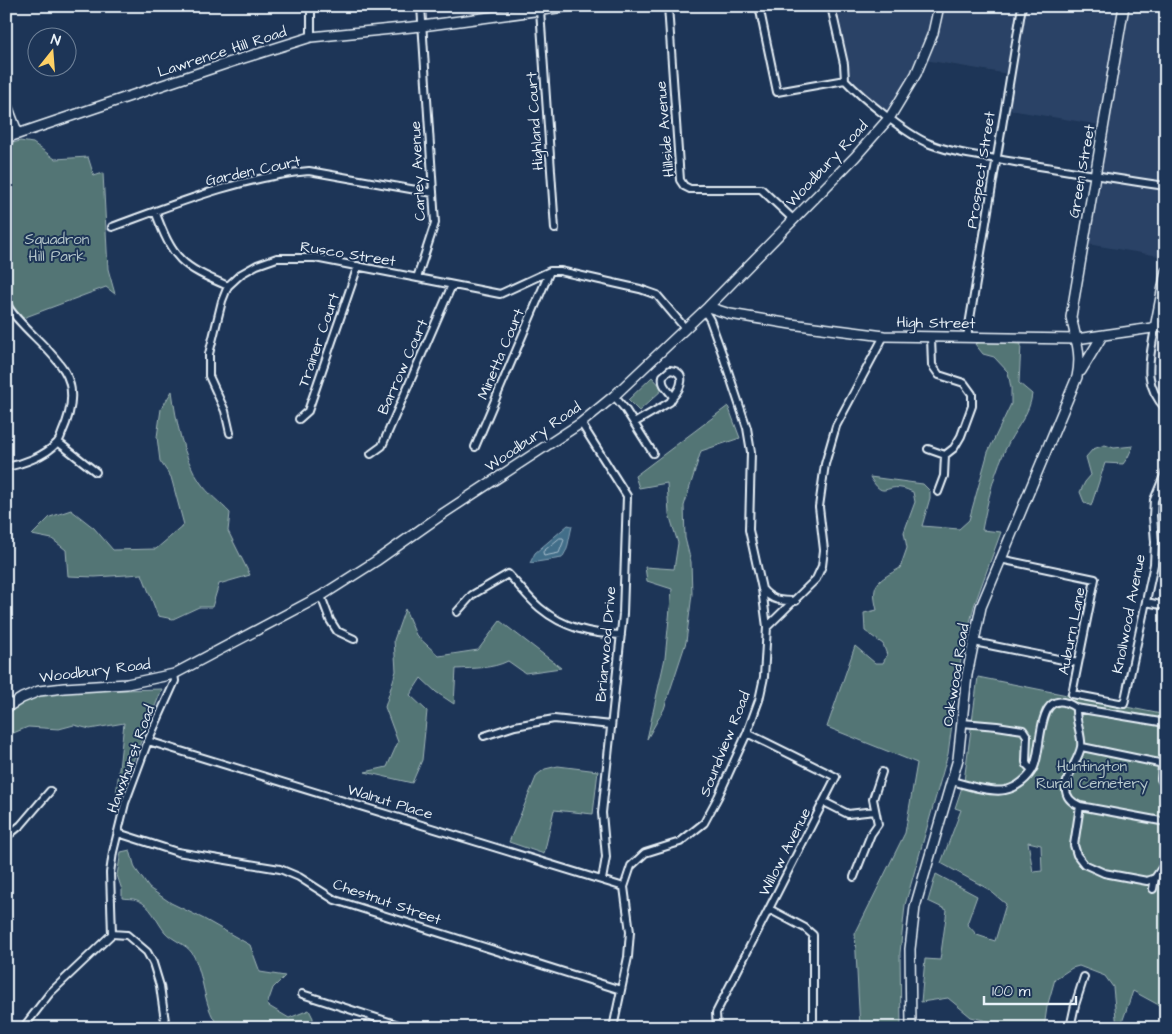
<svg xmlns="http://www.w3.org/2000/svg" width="1172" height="1034" viewBox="0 0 1172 1034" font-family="'Architects Daughter',sans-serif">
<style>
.built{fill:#2c4366}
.green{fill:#537575;stroke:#9eb3b6;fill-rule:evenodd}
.water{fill:#436e89;stroke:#85a2b5}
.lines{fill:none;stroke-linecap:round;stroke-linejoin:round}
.shore{stroke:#a6bdcc;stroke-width:1}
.street-casing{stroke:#e8f1f8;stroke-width:10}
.secondary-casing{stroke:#e8f1f8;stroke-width:12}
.street{stroke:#1d3557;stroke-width:6}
.secondary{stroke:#1d3557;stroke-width:9}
.labels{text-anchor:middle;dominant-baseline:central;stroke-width:4;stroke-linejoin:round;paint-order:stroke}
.street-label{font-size:15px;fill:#e8f1f8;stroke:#1d3557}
.park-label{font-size:15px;fill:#b4c6ca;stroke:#1d3557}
</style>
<rect width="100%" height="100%" fill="#1d3557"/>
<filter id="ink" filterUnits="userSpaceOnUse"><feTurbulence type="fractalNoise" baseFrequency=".02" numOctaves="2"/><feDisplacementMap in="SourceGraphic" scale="10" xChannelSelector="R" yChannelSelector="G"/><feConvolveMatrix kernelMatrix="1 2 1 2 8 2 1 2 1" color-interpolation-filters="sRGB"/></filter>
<g filter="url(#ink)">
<path class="built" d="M837,6H1166V257L1087,244L1107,126L1010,110L1015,75L919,59L906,85L887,111L852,82Z"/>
<path class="green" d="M20,141L33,143L55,159L88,157L94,176L103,173L108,269L115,294L106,287L23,318L16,310L6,293V145Z
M983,341L1021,344L1019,383L1032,394C1030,413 1018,425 1009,442C994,471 988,499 982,530L1001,532L974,606L960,664L948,754L905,905L900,953L901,1028H860L855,934L905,833L917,763L827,727L855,646L875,663H883L887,655L883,644L865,631L864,613L877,610C870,583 878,581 900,568L907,548L904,532L915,502L913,492C910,491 905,488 901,488C884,485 884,500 870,477L923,484L930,491V498L922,526L959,529L969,520L988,452L1011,404V388L1008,372L994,357L983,354L975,344Z
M652,377L663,389L639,411L628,400Z
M172,391C176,420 183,458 200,482C208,494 221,503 230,513L228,531L250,575L219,584L212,607H199L173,619L158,616L142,574L95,577L68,576L66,550L52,539L32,535L50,517L71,510L94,528L113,550L156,549L184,525L171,477L160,461L157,437L161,409Z
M728,406L740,438L701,451L684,506L685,538L691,562L692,594L686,642L664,709L647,739L665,658L672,589L647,581L645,567L674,569L678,543L669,514L667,483L639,488L635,476Z
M1105,445L1114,448L1133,446L1128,457L1123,464L1105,463L1091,506L1084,502L1080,492L1085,482L1091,475L1086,457L1093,449Z
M405,609L416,635L439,656L478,650L500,621L561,668L525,673L508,661C492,669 474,668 456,669L454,704L436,692L421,678L410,695L427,711L422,760L412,783L365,772L387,767L398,742L385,707L396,671L394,640Z
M978,677L1166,715V1009L1133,991L1120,1028H1117L1113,987L1105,976L1079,966L1072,968L1055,979L1047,1007L1044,1028H1016L971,1017L948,998L921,1002L925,959L940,960L947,910L928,901L936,874L977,896L967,924L977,935L995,941L1006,904L988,889L941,863L961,810L955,808L964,781ZM1028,842L1041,845L1042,871L1033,872Z
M162,689L115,806L124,723L90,729L74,725L59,729L28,727L6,736V712L41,692Z
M558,766L598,771L593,814L554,810L544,854L509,842L537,775L545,769Z
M130,850L135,868L149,888L171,903L204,919L250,945L260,972L285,976L273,988L267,1005L289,1018L309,1010L313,1018V1028H221C203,1012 205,974 192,953C186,944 172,940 165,932C156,921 151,905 137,900C133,898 126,899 122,898V890L117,875L121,852Z"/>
<path class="water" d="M568,525L572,526L567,549L562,558L530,563L535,553Z"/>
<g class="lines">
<path class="shore" d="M560,538H563L564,540L559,553L544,556L543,552Z"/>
<g class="street-casing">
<path id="street" d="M668,6L680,180L684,186L690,189H761L794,220
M759,6L777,92L845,80
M831,6L844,64L845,80
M540,10L555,229
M311,37V6
M845,80C862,98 907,135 930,144C956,154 987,157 1015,162C1065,170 1115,179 1166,186
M155,211C173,260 181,266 228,286
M112,227C175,204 241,177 309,171L433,193
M417,278L435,223L421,6
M6,304C22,329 48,345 64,370C76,389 71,413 62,433C61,436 60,440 57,443C45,456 23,464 6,467
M1155,328C1150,359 1141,383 1166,409
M931,337L932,365L939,375L964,383L972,394V406L961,436L954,448L945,455
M967,337L1022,6
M670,370C688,372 681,388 673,397C668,389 661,386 663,376Z
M614,396L625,409L653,453
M299,419L308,411L358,266
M581,423L627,496L623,614L602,813L606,857L602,880
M634,423L670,402L673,397
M230,433L225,411L209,376V354L222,301L228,286L241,274L257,265L277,258H315L500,294L550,271H560L640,289L657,295L685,328
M58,442L96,472
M475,447L550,271
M928,449L945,455
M371,454L382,446L452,285
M938,492L944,476L945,455
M1000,559L1095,579L1072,694L1124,704L1154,564L1155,542L1153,516L1154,500L1166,471
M762,589C772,601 781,601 796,601
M321,596L330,620L337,631L354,639
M1146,602L1166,606
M457,612L472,595L508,574C519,585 528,598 540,608C564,628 591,634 621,635
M767,627L816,579L822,566L824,550L819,507L825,464L836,426L884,336
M974,642L1078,663
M962,723L997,726L1023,730L1027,736L1026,762L1027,765L1032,770
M1166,723L1076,708C1075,721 1083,738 1081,747C1078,765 1049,793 1080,806L1166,822
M484,736L515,726L554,719L611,725
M148,741L624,887
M1082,747L1159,763L1162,766L1161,779L1166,788
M952,781C966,785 992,793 1005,790C1017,788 1029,778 1034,767C1043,747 1036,681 1076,708
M824,802L848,814L875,811
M1080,806L1074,845L1077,855L1084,864L1104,873L1147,881L1155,878L1166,862
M118,833L177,852L280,869L299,877L335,900L621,990
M6,837L21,825L50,791
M854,877L871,834L878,824L873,799L882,772
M1153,889L1155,878
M769,909L805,928L813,935V1028
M112,934L127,935L147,952L153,963L160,986L166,1028
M302,994L408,1028
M23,1028L50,993L112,934L110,873L113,852L125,803L148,741L175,681L174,674
M613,1028L628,957L630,932L624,887L631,866L645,853L680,842L704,823L718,797L747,733L759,700L764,677L767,627L762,589L749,530L751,452L747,428L723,356L710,320L704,310
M717,1028L716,1013L836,777L747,733
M1070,1028L1075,1005L1084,977"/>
</g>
<g class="secondary-casing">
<path id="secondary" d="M6,103L18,134
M6,138L231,62L311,37L422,26L572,6
M708,307L730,314L791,324L884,336L1076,339L1166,326
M1155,328L1166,271
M1081,371L1102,336
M6,708L22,698L39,691L64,688L127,684L174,674L321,596L376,561L444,513L581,423L614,396L708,307L855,157L890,117L916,74L933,33L939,6
M911,1028L910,949L915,907L958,759L967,675L981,607L1077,377C1082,355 1076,339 1071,317L1124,6"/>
</g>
<use href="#street" class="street"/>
<use href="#secondary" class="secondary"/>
</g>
</g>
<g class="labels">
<g class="street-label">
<text transform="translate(222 52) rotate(-18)">Lawrence Hill Road</text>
<text transform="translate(535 121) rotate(-94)">Highland Court</text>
<text transform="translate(665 129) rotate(-95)">Hillside Avenue</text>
<text transform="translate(827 164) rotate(-47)">Woodbury Road</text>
<text transform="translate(981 170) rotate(-81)">Prospect Street</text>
<text transform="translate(253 171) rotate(-12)">Garden Court</text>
<text transform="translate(418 171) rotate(-93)">Carley Avenue</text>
<text transform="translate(1082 171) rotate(-80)">Green Street</text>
<text transform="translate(348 254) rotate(9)">Rusco Street</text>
<text transform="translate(936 323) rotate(1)">High Street</text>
<text transform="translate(319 340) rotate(-71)">Trainer Court</text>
<text transform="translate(501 354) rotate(-67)">Minetta Court</text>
<text transform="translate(403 367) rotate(-66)">Barrow Court</text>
<text transform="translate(533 437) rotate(-34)">Woodbury Road</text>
<text transform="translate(1129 614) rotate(-79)">Knollwood Avenue</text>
<text transform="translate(1072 631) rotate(-79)">Auburn Lane</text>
<text transform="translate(606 644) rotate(-85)">Briarwood Drive</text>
<text transform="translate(95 671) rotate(-7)">Woodbury Road</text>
<text transform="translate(956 675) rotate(-81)">Oakwood Road</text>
<text transform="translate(725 744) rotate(-68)">Soundview Road</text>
<text transform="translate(131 759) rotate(-70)">Hawxhurst Road</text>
<text transform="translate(390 802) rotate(17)">Walnut Place</text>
<text transform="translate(785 852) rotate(-63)">Willow Avenue</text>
<text transform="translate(387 902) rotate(19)">Chestnut Street</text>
</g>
<g class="park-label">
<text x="57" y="239">Squadron<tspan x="57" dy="17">Hill Park</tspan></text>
<text x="1092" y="766">Huntington<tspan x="1092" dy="17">Rural Cemetery</tspan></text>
</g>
</g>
<rect width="1172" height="1034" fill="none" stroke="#1d3557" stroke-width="25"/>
<rect x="12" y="12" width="1147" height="1009" fill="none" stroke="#e8f1f8" stroke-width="2" filter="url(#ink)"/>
<g transform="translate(52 52) rotate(17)"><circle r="24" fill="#1d3557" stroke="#6e8097"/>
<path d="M0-4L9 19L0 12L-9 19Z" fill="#ffd166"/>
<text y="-8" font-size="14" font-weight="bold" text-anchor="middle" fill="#e8f1f8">N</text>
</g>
<path d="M984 996v8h92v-8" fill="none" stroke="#e8f1f8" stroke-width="2.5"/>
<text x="992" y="996" font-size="15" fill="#e8f1f8" stroke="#1d3557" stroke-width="4" paint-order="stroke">100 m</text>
</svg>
